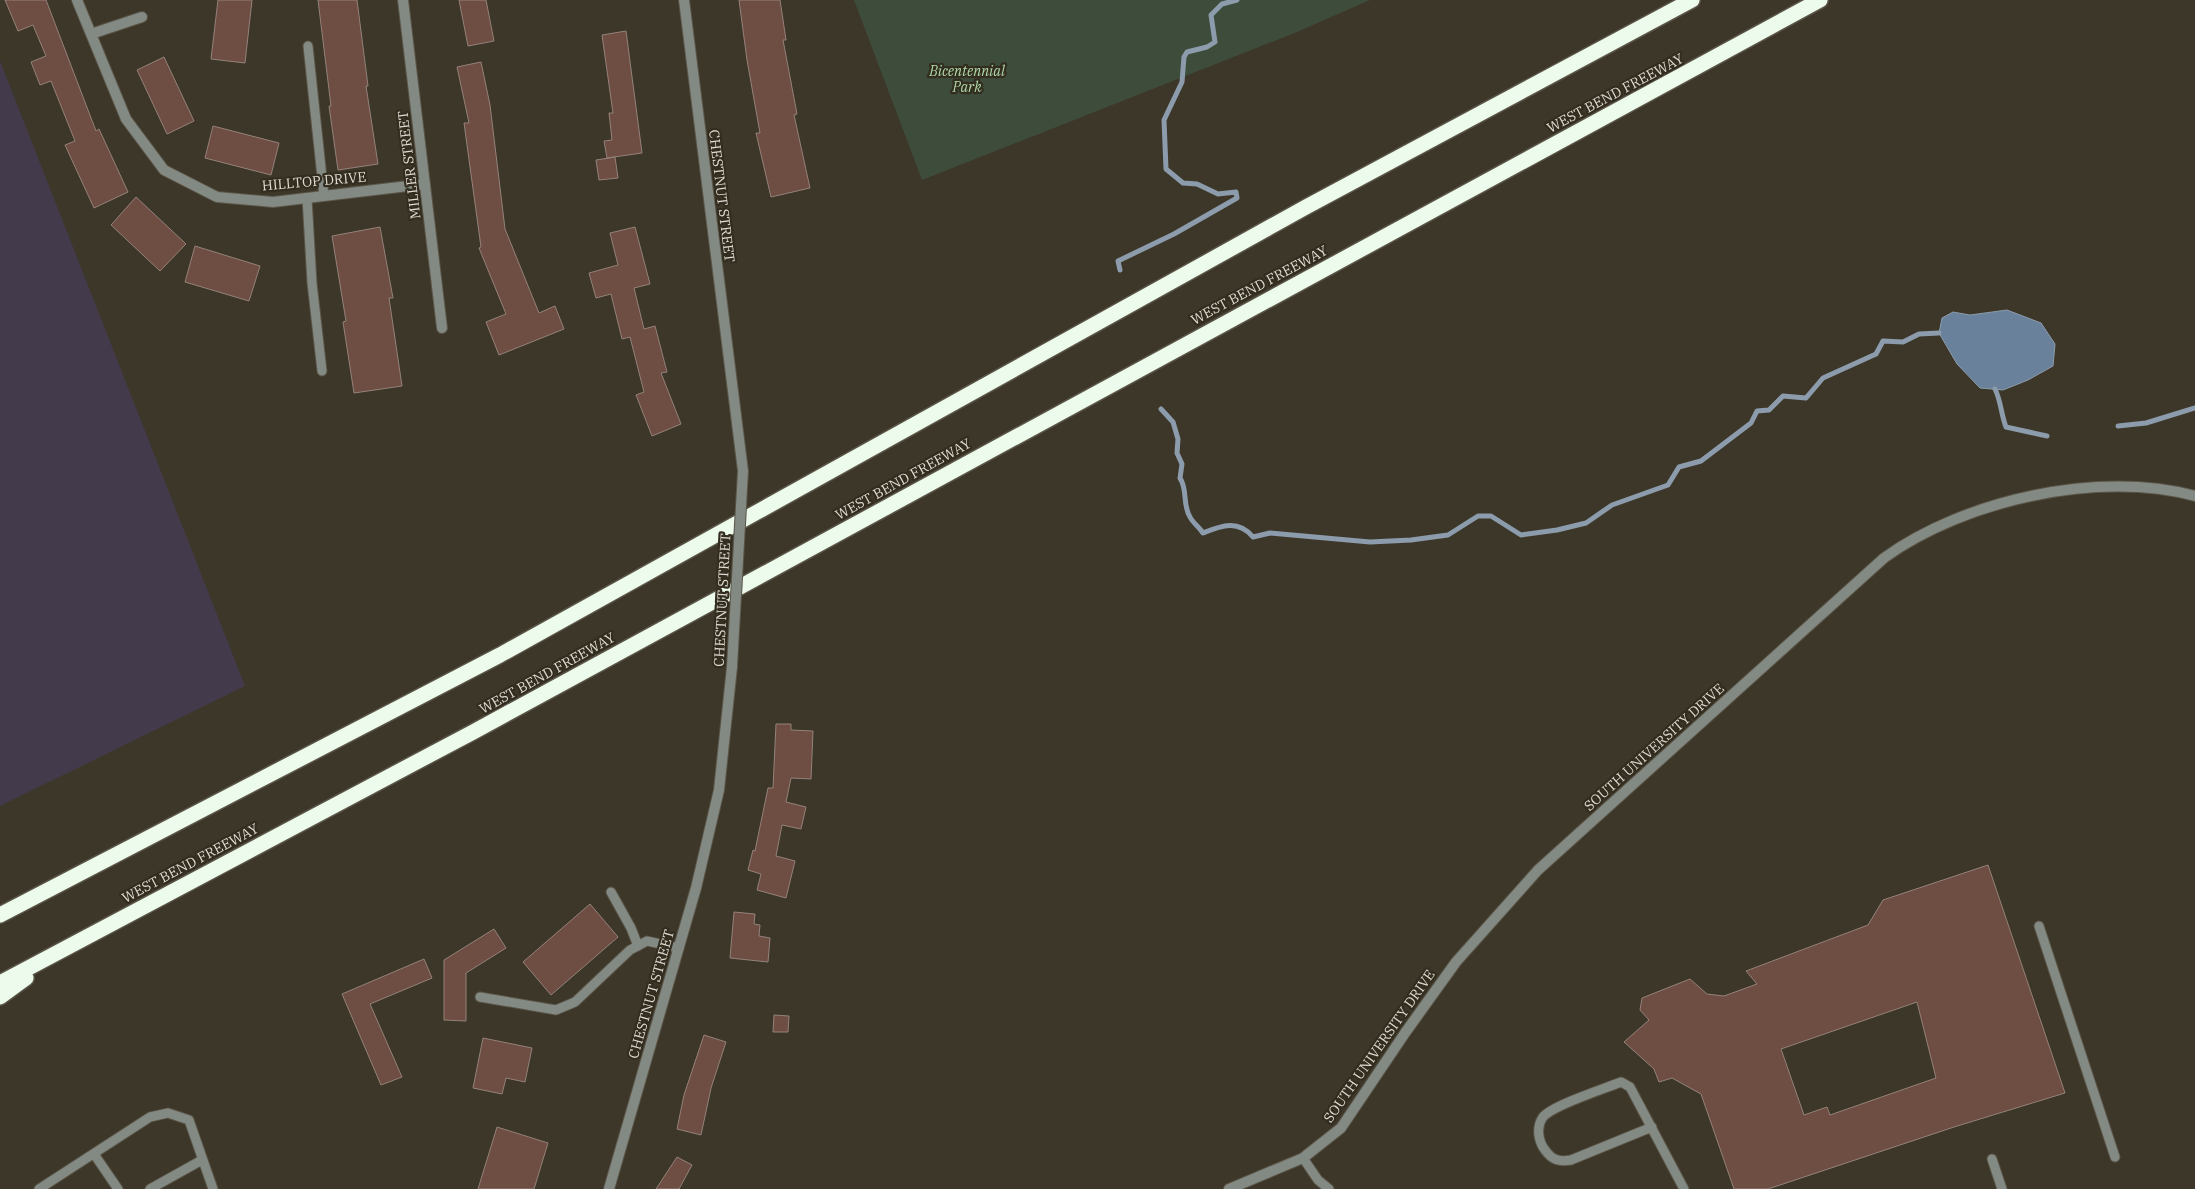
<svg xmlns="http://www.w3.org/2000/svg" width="2195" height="1189" viewBox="0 0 2195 1189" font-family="'IBM Plex Serif',serif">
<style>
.commercial{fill:#433b4c}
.green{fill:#3e4d3b}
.water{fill:#69819b;stroke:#8c9cac}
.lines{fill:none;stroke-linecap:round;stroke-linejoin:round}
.stream{stroke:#8c9cac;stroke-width:5}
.building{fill:#6e4d42;stroke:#94827b;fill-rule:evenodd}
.lane-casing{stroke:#5a5547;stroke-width:11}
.street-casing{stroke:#5a5547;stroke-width:12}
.highway-casing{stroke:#5a5547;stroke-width:18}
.lane{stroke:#838983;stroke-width:9}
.street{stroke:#838983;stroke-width:10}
.highway{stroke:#ecfbec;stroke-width:15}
.street-bridge-casing{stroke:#5a5547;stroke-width:12;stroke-linecap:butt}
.street-bridge{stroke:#838983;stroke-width:10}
.labels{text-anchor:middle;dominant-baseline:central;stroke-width:4.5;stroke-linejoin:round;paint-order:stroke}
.park-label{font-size:14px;font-style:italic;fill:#aed8a8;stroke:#332d1f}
.street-label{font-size:14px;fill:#dfdbd2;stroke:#332d1f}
</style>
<rect width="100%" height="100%" fill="#3d3729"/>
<path class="commercial" d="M0,61L245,686L0,806Z"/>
<path class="green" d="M854,0H1370L1297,32L922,180Z"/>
<path class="water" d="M2007,310L2041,323L2055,344L2053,366L2028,380L2003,390L1980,388L1957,364L1939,333L1942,318L1953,312L1970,315Z"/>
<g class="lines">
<path class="stream" d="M1120,270L1118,261L1174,234L1237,198L1236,192L1218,194L1197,184L1183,183L1166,169L1164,120L1182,82L1184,57L1187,52L1207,47L1215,42L1211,15L1222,4L1237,0
M1995,389C2001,401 2001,414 2006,427L2047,436
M1161,409L1173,422L1178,439L1177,453L1182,464L1180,478C1188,490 1182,504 1190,517C1193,523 1199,527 1203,533C1221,526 1238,519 1253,537L1270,533L1370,542L1411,540L1448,535L1478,516H1491L1521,535L1557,530L1586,523L1612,505L1668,485L1679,467L1701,461L1751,423L1757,411L1769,410L1783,396L1806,398L1823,378L1876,354L1883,341L1903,342L1919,334L1939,333
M2118,426L2146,423L2195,408"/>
</g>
<path class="building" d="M5,0H46L96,131L99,129L128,192L94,208L65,145L75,141L51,81L40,85L31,62L46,56L33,25L18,31Z
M218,0H252L245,63L211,59Z
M318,0H357L368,86H366L378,164L338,170L329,106H331Z
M459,0H486L494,41L468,46Z
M739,0H780L786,40H783L797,114L794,115L810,188L771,197L756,133H760L747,60Z
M626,31L642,153L607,158L604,141L612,140L609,113H613L602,35Z
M164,57L194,121L167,134L137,70Z
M481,62L490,105L505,229L539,313L555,306L564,329L499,355L486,322L506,314L479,248L481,247L464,123H469L457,67Z
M213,126L279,143L271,175L205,158Z
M615,157L618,178L599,180L596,160Z
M136,197L186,244L160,271L111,225Z
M380,227L393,298H389L402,386L354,393L343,322L346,321L332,236Z
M635,227L650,284L634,288L644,329L655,326L667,372L661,373L681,424L652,436L636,395L644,392L630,337L622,339L611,294L596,298L589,273L618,265L610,233Z
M195,246L260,266L249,301L185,282Z
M776,724H791V730L813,731L811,779L791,778L786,802L806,807L801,829L782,825L776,856L795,861L786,898L757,890L761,874L748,870L753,850L755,851L768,788H773Z
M1988,865L2065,1093L1954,1127L1768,1189H1734L1701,1094L1672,1078L1659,1082L1654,1069L1624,1042L1649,1020L1640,1010L1642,998L1690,979L1707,994L1724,996L1757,984L1746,971L1868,925L1883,900ZM1917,1002L1936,1078L1830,1115L1827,1107L1804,1115L1781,1049Z
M590,904L618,937L551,995L523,962Z
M734,912L755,914L754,924L760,925L759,936L770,938L768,962L730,958Z
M494,929L506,948L466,973V1021L444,1020V960Z
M424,959L432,978L370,1004L402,1077L381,1085L342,994Z
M774,1015L789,1016L788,1032H773Z
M704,1035L726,1042L711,1088L701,1135L677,1129L684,1095Z
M483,1038L532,1048L525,1082L506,1078L502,1094L473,1088Z
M497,1127L548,1143L534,1189H478Z
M677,1157L692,1165L679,1189H656Z"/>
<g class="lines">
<g class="lane-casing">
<path id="lane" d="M308,46L324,196
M307,198L312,283L322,371
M611,892L631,928L638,946
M2039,926L2115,1157
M480,997L556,1010L575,1002L630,950L647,941L679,948
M1652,1127L1571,1160C1559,1162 1552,1160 1545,1150C1538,1141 1536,1127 1543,1117C1553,1105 1604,1089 1621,1082L1630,1087L1684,1189
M94,1154L118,1189
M1303,1158L1318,1180L1329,1189
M1992,1159L2002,1189
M39,1189L150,1117L168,1113L189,1120L213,1189
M150,1189L202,1160"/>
</g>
<g class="street-casing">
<path id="street" d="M77,0L126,119L164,170L217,197L273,202L425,184
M403,0L442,328
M684,0L743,471
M91,34L142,17
M609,1189L696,888L719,790L732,667
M1229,1189L1303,1158L1341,1128L1405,1033L1456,962L1538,870L1884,558C1964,500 2099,470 2195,496"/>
</g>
<g class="highway-casing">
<path id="highway" d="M0,915L500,655L1306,207L1692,0
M0,983L473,732L1820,0
M0,997L26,978"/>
</g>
<use href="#lane" class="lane"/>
<use href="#street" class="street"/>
<use href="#highway" class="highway"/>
<g class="street-bridge-casing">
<path id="street-bridge" d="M732,667L743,471"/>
</g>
<use href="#street-bridge" class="street-bridge"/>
</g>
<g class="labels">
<g class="park-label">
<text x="967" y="71">Bicentennial<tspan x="967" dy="16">Park</tspan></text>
</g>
<g class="street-label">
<text transform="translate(1615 93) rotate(-28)">WEST BEND FREEWAY</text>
<text transform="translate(409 165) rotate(-97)">MILLER STREET</text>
<text transform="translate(314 181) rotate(-5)">HILLTOP DRIVE</text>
<text transform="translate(722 196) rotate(83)">CHESTNUT STREET</text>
<text transform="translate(1259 285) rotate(-28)">WEST BEND FREEWAY</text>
<text transform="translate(903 479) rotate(-29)">WEST BEND FREEWAY</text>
<text transform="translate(722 600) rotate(-87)">CHESTNUT STREET</text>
<text transform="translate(547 673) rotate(-29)">WEST BEND FREEWAY</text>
<text transform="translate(1654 747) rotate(-42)">SOUTH UNIVERSITY DRIVE</text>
<text transform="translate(190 863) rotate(-28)">WEST BEND FREEWAY</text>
<text transform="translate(651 994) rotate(-74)">CHESTNUT STREET</text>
<text transform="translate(1379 1046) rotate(-55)">SOUTH UNIVERSITY DRIVE</text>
</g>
</g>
</svg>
